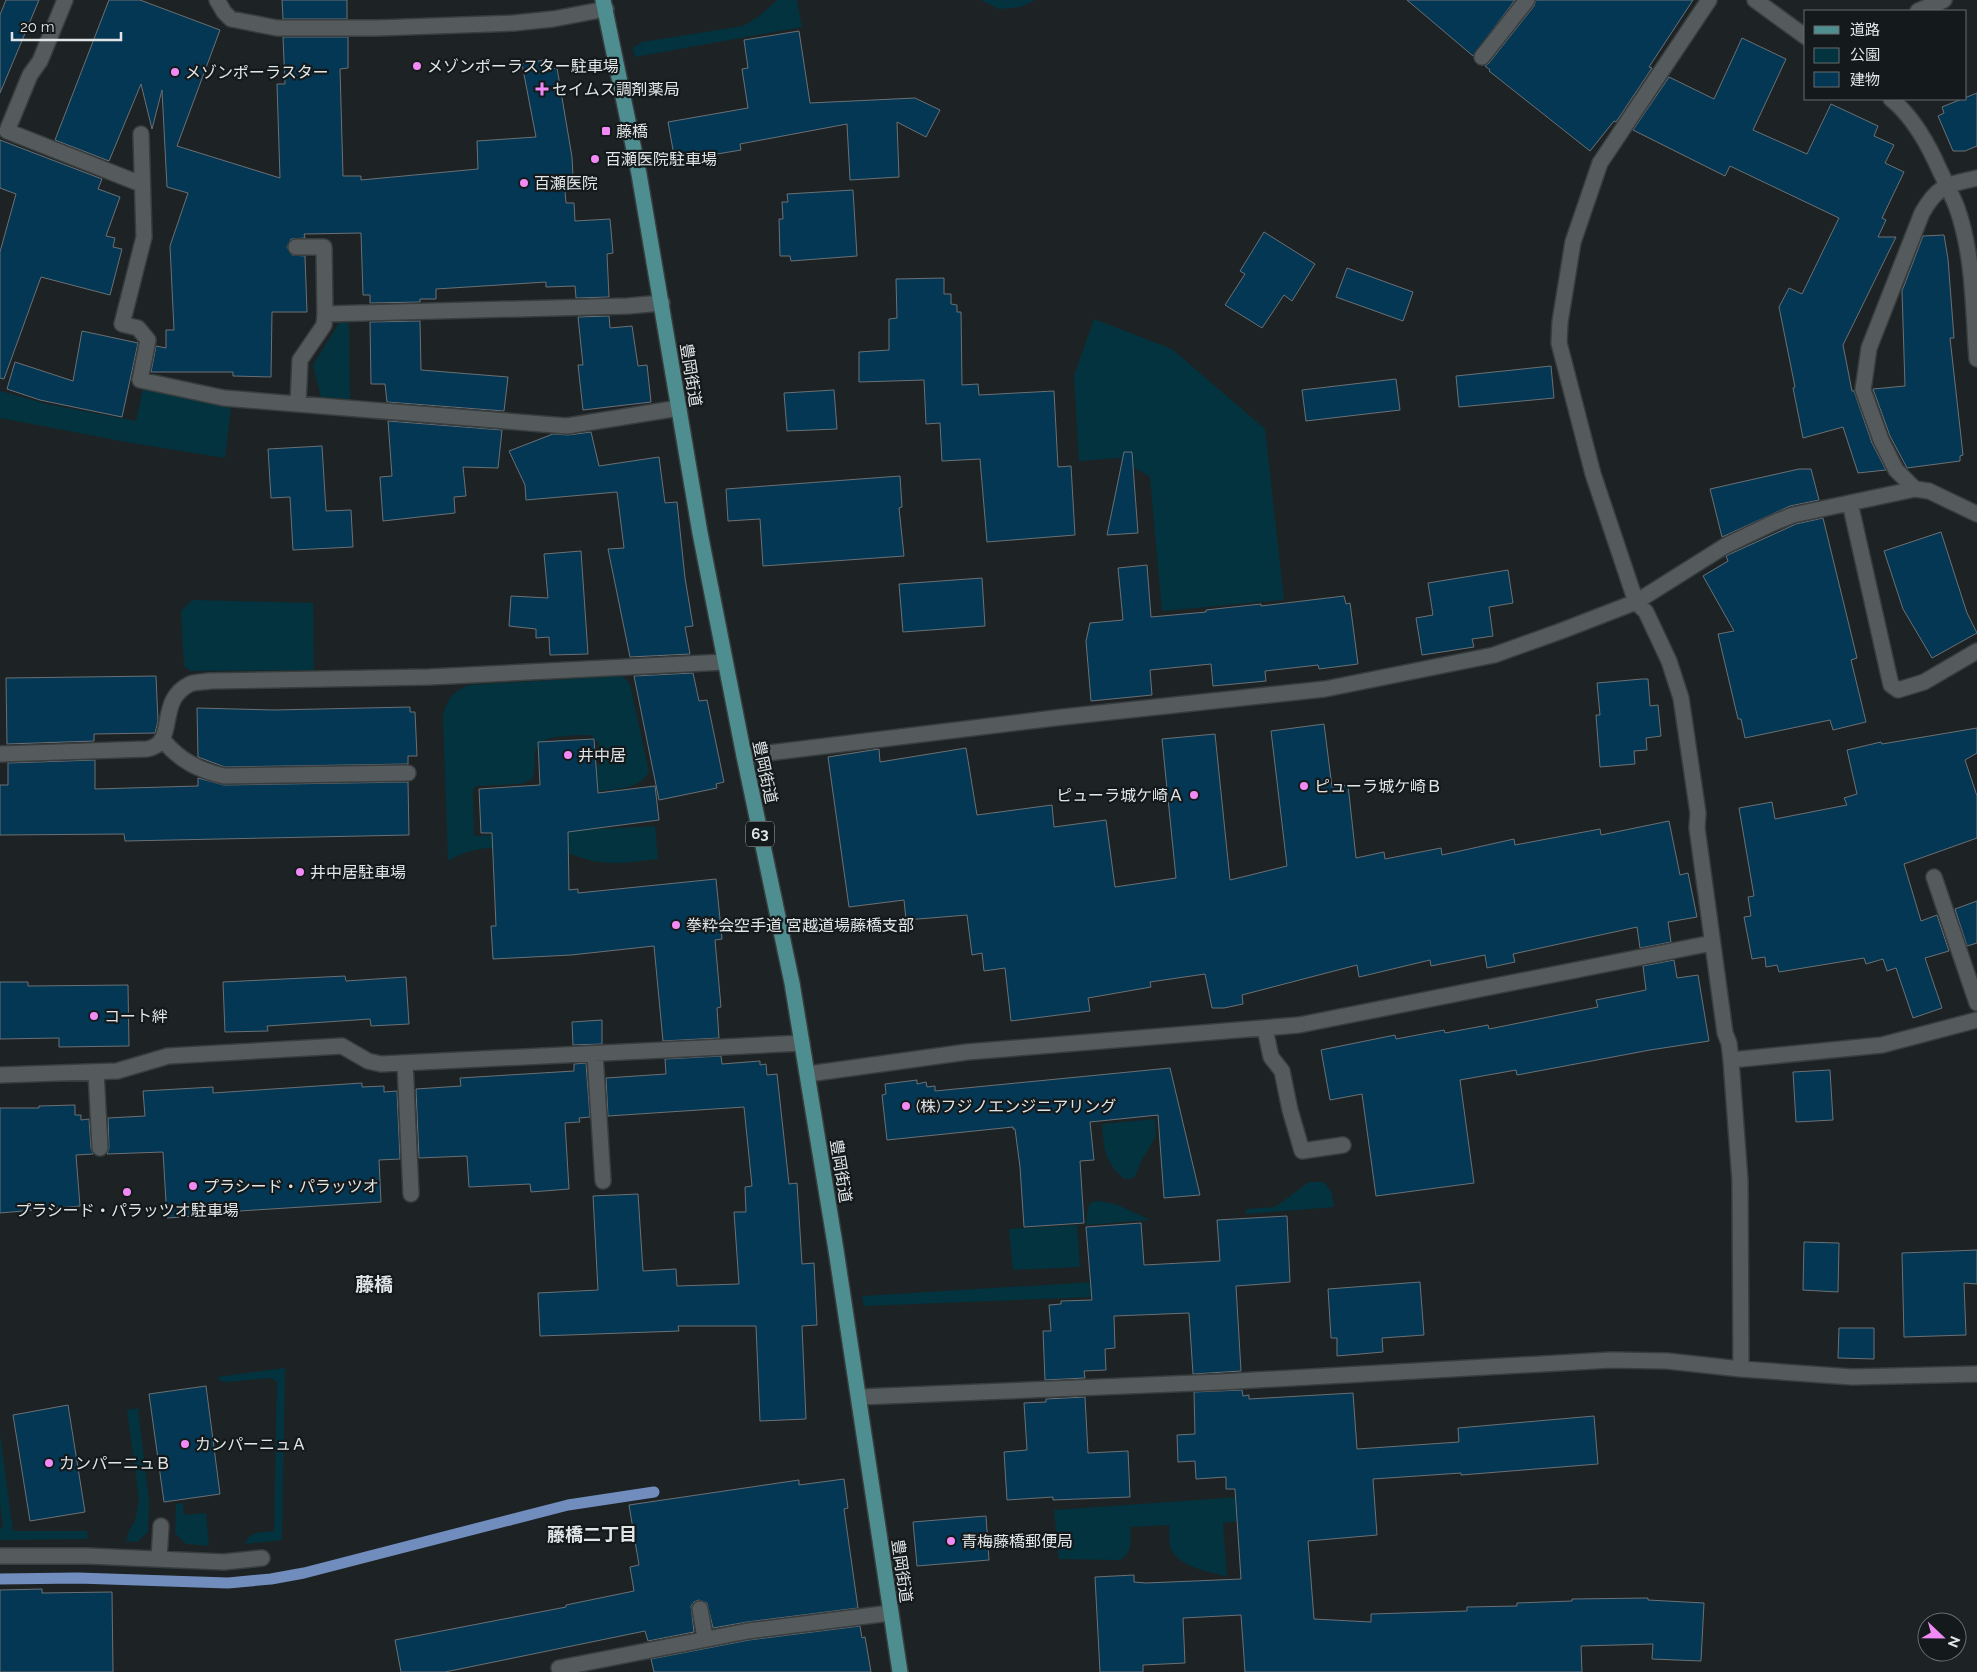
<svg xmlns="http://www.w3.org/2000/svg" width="1977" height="1672" viewBox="0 0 1977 1672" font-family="Raleway,'Noto Sans JP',sans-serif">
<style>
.green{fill:#03333e}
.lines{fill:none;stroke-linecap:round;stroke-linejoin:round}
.stream{stroke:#718dbe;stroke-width:11}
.building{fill:#043754;stroke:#6b7074}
.minor-casing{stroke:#383d3e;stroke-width:18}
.major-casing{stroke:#383d3e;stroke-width:18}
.minor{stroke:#555b5d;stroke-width:15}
.major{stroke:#4e8e91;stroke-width:15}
.poi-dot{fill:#f18af4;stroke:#141a1c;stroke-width:2}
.labels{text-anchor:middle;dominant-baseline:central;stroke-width:4.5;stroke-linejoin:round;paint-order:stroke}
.shield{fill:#141a1c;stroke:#a4a8a9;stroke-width:1}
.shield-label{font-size:15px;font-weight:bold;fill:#e1e5e6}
.poi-label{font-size:16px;fill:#e1e5e6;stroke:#141a1c;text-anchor:start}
.street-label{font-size:16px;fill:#e1e5e6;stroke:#141a1c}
.neighbourhood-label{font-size:18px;font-weight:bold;fill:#e1e5e6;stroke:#141a1c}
.quarter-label{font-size:19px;font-weight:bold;fill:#e1e5e6;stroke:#141a1c}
</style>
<rect width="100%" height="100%" fill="#1d2325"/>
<path class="green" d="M777,0H797L802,27L635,57L633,48L642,42L743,26L758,17Z
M981,0H1035L1021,7L999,9Z
M1094,319L1172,349L1265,429L1284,600L1162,611L1150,477L1119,458L1079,461L1074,376Z
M339,323H349L350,399L321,397L313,365Z
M143,389L231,407L225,458L132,443L0,418V391L47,404L136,421Z
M192,600L313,603L314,670L190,671L184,666L181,611Z
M622,676L630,684L649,772C637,792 609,789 588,792L589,774L599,764L598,742L590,735C576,736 542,733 536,749C533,757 537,767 532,779L521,784L476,786L473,790L474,836L655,826L658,859C639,861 620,865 601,862C587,861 577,855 564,853C554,851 543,851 533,850C503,847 475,844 448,861L443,717C447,699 452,693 468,685Z
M1155,1119L1156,1136L1142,1160L1134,1178L1124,1179C1104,1161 1104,1149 1102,1124Z
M1309,1182H1324L1332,1193L1334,1207L1246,1214V1209L1275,1207Z
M1100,1201L1118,1205L1150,1220L1086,1225L1088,1207L1092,1202Z
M1077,1225L1080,1267L1013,1270L1009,1229Z
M1144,1279L1145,1295L864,1306L862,1296Z
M285,1368L282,1540L245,1544C249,1530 263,1533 274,1531L277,1382L271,1378L226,1382L221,1381L217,1377Z
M138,1408L149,1501L148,1532L137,1542L126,1541L129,1531L135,1521L139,1500L127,1410Z
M0,1434L13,1531H87L88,1539L0,1540V1528L3,1527L0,1504Z
M1240,1497L1242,1521L1223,1523L1227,1577C1209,1571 1180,1568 1171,1549C1168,1542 1170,1532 1169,1525L1130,1527C1131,1541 1133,1552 1120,1560L1059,1559L1054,1510Z
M183,1503L184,1515L206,1513L209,1546L186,1544L175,1533L176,1504Z"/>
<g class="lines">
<path class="stream" d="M0,1579L78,1578L228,1583L271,1579L304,1573L568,1505L654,1492"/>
</g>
<path class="building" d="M6,0H39L0,93V15Z
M109,0H140L220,30L177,146L280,178L277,84H285L283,37H348V68L340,69L343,176H361V180L478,169L477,141L536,137L522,64L550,59L551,69L557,68L572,157L573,177L564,179L566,203H574L575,221L610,219L613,253L607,254L609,297L576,298L575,286L546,287V282L436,289V299H420V302L370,303V295H363L361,233L304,234L305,238L291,239L287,247L292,255L305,256L307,312H272L271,377L233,376V372H151L156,346L166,348V330H174L170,246L188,193L167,187L162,90L152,129L141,84L109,161L55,140Z
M282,0H347V19H283Z
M1407,0H1515L1473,56Z
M1536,0H1693L1649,67L1652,68L1616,122L1614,121L1590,151L1489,71L1490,70L1485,66L1489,63L1534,6Z
M799,31L810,103L915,98L940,110L926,137L897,122L899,177L850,180L847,124L740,144L741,150L675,161L668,122L748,108L742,69L748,68L744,40Z
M1742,38L1786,59L1753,130L1807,154L1831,104L1878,126L1874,136L1894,145L1885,163L1904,172L1882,218L1886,220L1878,237H1896L1843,345L1852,391H1854L1872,443L1886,470L1858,473L1843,427L1803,438L1793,388L1795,387L1779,307L1789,288L1802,294L1839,218L1730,166L1725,176L1633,130L1669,77L1714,99Z
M1977,93V146L1965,151H1953L1938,116L1944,113L1942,107Z
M0,140L102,179L98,189L120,197L106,236L115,238L113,247L122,249L110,295L41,277L4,379L0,378V252L16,194L0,188Z
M853,190L857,256L791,261L790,256H780L779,219H783L782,202H788L787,194Z
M1264,232L1315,264L1292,301L1284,295L1262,328L1225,305L1245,274L1240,271Z
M1944,235L1948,259L1954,338H1950L1963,455L1960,456V461L1907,468L1890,436L1873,389L1905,386L1902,291L1923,236Z
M1347,268L1413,292L1403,321L1336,297Z
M944,278V294H951V304L957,305V312H961L962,385L978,384L979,395L1054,391L1058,467L1071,466L1075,535L987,542L980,459L942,461L940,423L926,424L924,380L859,382V352L889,350V319L897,318L896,279Z
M609,316L610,328L632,326L638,366L647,365L651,402L583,410L578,365H583L578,317Z
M420,321L421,370L508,377L504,411L387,402L385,384H371L370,322Z
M82,331L138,343L122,417L40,400L7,389L15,362L73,381Z
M1551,366L1554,398L1459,407L1456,376Z
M1396,379L1400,410L1306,421L1302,390Z
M834,390L837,429L787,431L784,393Z
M388,421L502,430L498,468L463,467L466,496L454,497L455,513L383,521L380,477L392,476Z
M591,432L599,466L659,457L665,503L677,502L685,578L693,626L685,627L690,654L630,657L608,549L624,548L617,492L526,500L525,485L509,451L553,434L568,435Z
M322,446L326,511L351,510L353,547L293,550L290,497L271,498L268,449Z
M1124,452H1132L1138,533L1107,535Z
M1799,469H1811L1819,500L1790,506L1722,537L1710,489Z
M900,476L902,507L899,508L904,556L763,566L760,519L728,521L726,489Z
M1823,518L1857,658L1851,660L1866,722L1833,730L1830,720L1745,738L1741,719H1738L1718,634L1734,631L1703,576L1728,561L1726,556L1730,554L1796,524Z
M1941,532L1967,613L1977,633L1932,658L1903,609L1884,551Z
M581,551L588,654L550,655L549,637L536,638V629L509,626L511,596L548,598L544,554Z
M1147,565L1151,617L1206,612V610L1261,604V606L1344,596L1346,604L1350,603L1358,664L1319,669L1318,665L1265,671L1266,681L1213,686L1211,664L1150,670L1152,695L1091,701L1086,641L1090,623L1123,620L1118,568Z
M1508,570L1513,603L1489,607L1493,636L1472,639L1474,647L1422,655L1416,618L1433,615L1428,583Z
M982,578L985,626L903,632L899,584Z
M693,673L699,701L707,700L724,782L716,784L717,788L659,800L634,676Z
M156,676L158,721L155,733L94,734V741L7,744L6,678Z
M1642,679H1648L1650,706L1658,705L1661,736L1646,738L1647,750L1634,751L1635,764L1600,767L1596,715H1600L1597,683Z
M410,707V712H415L417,756H408V764L225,767L198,757L197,708L274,710Z
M1324,724L1332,787L1348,785L1356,858L1384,852L1385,859L1441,848L1442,855L1514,839L1515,845L1600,829L1601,835L1669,821L1680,875L1688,873L1697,917L1668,922L1671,942L1640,948L1637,927L1513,954L1515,962L1487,968L1485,955L1431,966L1430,960L1359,977L1357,965L1242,995L1243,1004L1224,1008H1212L1205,974L1150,982L1151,987L1088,998L1090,1011L1011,1021L1005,968L984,971L982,953L972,955L967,915L906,920L904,900L849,907L828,757L879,749L880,762L966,748L977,815L1052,805L1054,827L1106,820L1115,887L1176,878L1162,739L1215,734L1230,880L1287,866L1271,731Z
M1977,728V753L1965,760L1977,796V838L1904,864L1921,921L1937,915L1949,951L1925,958L1942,1008L1913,1018L1896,968L1887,971L1883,959L1866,964L1864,958L1779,972L1777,965L1766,967L1765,957L1752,959L1744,917L1751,916L1748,897L1754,896L1739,808L1772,802L1775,819L1847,805L1844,798L1857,794L1847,750L1881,742L1882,744Z
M594,739L598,793L655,786L659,820L568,832L569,890L578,889V893L716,879L722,939L715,940L721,1007L717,1008L719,1038L663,1041L654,946L571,955L493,959L491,926H496L492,833H481L479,789L540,785L538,742Z
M95,760V789L198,786V778L224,785L408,782L409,835L125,841L124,834L0,835V785H8V763Z
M1977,901V943L1967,946L1955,909Z
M1674,960L1677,978L1698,975L1709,1041L1650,1050L1517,1075L1516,1070L1460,1080L1474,1183L1376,1196L1362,1094L1330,1100L1321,1050L1395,1035L1396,1039L1444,1030L1445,1033L1488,1025L1489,1029L1598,1007L1596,1000L1646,990L1643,966Z
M345,976L346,981L406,977L409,1024L371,1026L370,1019L267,1026L268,1031L225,1032L223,982Z
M0,982H28V986L128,985L129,1046L59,1047V1038L0,1039Z
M602,1020V1044L573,1045L572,1022Z
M721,1056L722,1064L760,1061V1065L766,1064L767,1075L777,1074L789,1184L797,1183L802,1264L814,1263L817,1325L802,1326L806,1419L760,1421L756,1326H678L679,1331L540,1336L538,1293L598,1290L593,1196L638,1194L643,1271L676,1269L677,1286L739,1284L734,1212H746L745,1187L752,1186L744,1107L608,1116L606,1078L666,1074L665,1059Z
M586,1063L590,1117L579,1118L580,1122L565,1123L569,1189L531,1192L530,1184L469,1187L467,1156L419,1158L416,1089L461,1086L460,1078L574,1071V1064Z
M1170,1068L1200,1195L1164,1198L1158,1115L1090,1122L1094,1160L1080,1161L1084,1223L1024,1227L1020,1167L1015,1129H1013V1127L887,1140L882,1095L886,1094L885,1084L917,1080V1084L926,1082L927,1087L935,1086V1091Z
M1830,1070L1833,1120L1796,1122L1793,1072Z
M362,1083V1087L384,1086V1092L397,1091L400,1159L379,1160L381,1202L224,1212V1214L167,1218L163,1152L107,1154L109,1148L108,1118L145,1116L143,1091L213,1087V1093Z
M75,1105V1115H81V1120L89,1119L91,1148L93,1154L76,1155L80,1206L0,1213V1108H39V1106Z
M1287,1216L1290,1282L1236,1286L1241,1371L1193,1374L1189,1313L1114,1316L1115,1348L1105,1349L1106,1370L1084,1371L1085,1378L1045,1380L1043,1331H1051L1049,1305L1061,1304V1301L1092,1300L1086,1227L1141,1223L1144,1265L1220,1261L1217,1220Z
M1804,1242L1839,1243L1838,1292L1803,1290Z
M1977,1250V1284L1964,1283L1966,1335L1904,1337L1902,1253Z
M1420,1282L1424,1335L1382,1338L1383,1352L1337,1356V1338H1331L1328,1289Z
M1839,1328H1874V1359L1838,1358Z
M206,1386L220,1494L164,1502L149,1394Z
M1242,1390L1243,1396L1249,1395V1399L1353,1393L1357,1449L1459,1442L1458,1428L1594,1416L1598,1464L1461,1475V1473L1373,1479L1377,1535L1308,1541L1314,1619L1371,1622V1614L1467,1611V1607L1517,1606V1603L1572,1601V1599L1648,1598V1600L1704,1603L1701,1661L1652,1659L1653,1644L1581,1646L1582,1672H1245L1241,1615L1183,1618L1185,1663L1143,1665V1672H1100L1095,1577L1134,1575V1582L1146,1583L1241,1579L1235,1489H1226V1477L1196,1479L1195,1461L1178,1462L1177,1435L1195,1434L1194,1392Z
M1085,1397L1088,1453L1128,1451L1130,1497L1053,1500V1497L1007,1500L1004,1452L1027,1450L1024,1403L1046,1402V1399Z
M68,1405L85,1512L30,1521L13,1415Z
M844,1479L848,1508L844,1509L858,1608L747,1622L713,1628L707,1603L699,1600L694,1602L691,1606L694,1632L648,1641L645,1631L445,1672H401L395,1640L566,1607V1605L634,1591L630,1567L639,1565L629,1505L799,1480V1485Z
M986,1516L989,1560L917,1566L913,1522Z
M42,1589V1593L112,1592L113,1672H0V1590Z
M860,1626L862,1638L865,1637L871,1672H654L651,1659L749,1640Z"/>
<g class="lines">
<g class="minor-casing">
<path id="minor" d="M65,0L40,61L30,75L7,131L141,184
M217,0L224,12L231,19L277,28H377L514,23L553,19L606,9
M1709,0L1600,163L1573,242L1560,322L1559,343L1593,474L1636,602L1646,612L1669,661L1681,698L1698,813L1697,828L1725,1033L1729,1043L1731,1060L1740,1181L1741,1369
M1755,0L1806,37
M1918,11L1944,0
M1482,57L1527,0
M1891,99C1911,115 1924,137 1935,160C1942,176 1951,192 1957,208C1974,256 1973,310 1977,359
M141,134L144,237L122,324L138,328L148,340L140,380L224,398L567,426L679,408
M296,247H324L325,314L628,306L662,303
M298,404L300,360L324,325L325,314
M1915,489L1896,470L1881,440L1863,390L1869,348L1922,213C1938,185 1947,185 1977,178
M1850,503L1891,685L1898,690L1924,682L1977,651
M163,740C180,761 199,770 224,776L408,773
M0,754L147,749C179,743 155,701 190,684C196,682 204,682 210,681L429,677L725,662
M744,756L1063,717L1325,689L1494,655L1561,631L1636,602L1725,546L1773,523L1793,515L1915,489L1929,491L1977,514
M1934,877L1977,1003
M1265,1029L1271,1057L1282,1071L1290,1110L1302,1151L1343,1145
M595,1055L603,1181
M1731,1060L1882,1045L1977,1020
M405,1063L411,1194
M96,1072L100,1148
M808,1074L967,1052L1299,1025L1712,943
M0,1075L117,1071L168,1056L342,1046L368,1061L381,1064L802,1043
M859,1397L1220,1382L1611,1360L1667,1361L1741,1369L1852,1377L1977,1374
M0,1556H88L224,1562L262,1558
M159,1559L161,1526
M700,1609L705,1638
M559,1668L748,1631L890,1613"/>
</g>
<g class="major-casing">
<path id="major" d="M603,0L639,174L700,533L744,756L792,983L836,1250L900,1672"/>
</g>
<use href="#minor" class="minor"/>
<use href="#major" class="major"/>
</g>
<g class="poi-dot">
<circle cx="417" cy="66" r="5"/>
<circle cx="175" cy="72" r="5"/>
<path d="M539.5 81.5h5v5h5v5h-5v5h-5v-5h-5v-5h5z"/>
<rect x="601" y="126" width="10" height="10" rx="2.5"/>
<circle cx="595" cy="159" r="5"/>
<circle cx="524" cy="183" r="5"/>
<circle cx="568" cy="755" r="5"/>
<circle cx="1304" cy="786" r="5"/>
<circle cx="1194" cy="795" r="5"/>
<circle cx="300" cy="872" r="5"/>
<circle cx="676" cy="925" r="5"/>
<circle cx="94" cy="1016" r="5"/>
<circle cx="906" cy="1106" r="5"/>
<circle cx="193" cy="1186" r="5"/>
<circle cx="127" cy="1192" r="5"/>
<circle cx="185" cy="1444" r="5"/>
<circle cx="49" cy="1463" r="5"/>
<circle cx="951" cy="1541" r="5"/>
</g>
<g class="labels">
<rect class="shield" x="746" y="821.5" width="28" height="25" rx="4"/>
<g class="shield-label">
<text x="760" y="834">63</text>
</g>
<g class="poi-label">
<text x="427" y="66">メゾンポーラスター駐車場</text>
<text x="185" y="72">メゾンポーラスター</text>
<text x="552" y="89">セイムス調剤薬局</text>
<text x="616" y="131">藤橋</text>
<text x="605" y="159">百瀬医院駐車場</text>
<text x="534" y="183">百瀬医院</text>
<text x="578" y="755">井中居</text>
<text x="1314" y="786">ピューラ城ケ崎Ｂ</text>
<text x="1184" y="795" text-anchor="end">ピューラ城ケ崎Ａ</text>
<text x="310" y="872">井中居駐車場</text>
<text x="686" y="925">拳粋会空手道 宮越道場藤橋支部</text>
<text x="104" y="1016">コート絆</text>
<text x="916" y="1106">(株)フジノエンジニアリング</text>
<text x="203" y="1186">プラシード・パラッツオ</text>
<text x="127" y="1210" text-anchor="middle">プラシード・パラッツオ駐車場</text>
<text x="195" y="1444">カンパーニュＡ</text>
<text x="59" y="1463">カンパーニュＢ</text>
<text x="961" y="1541">青梅藤橋郵便局</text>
</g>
<g class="street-label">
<text transform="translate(691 375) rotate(81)">豊岡街道</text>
<text transform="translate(765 772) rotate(78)">豊岡街道</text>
<text transform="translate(841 1171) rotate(81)">豊岡街道</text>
<text transform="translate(902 1571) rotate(82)">豊岡街道</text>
</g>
<g class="neighbourhood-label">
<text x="592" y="1534">藤橋二丁目</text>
</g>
<g class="quarter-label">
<text x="374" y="1284">藤橋</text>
</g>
</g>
<rect x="1804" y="10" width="162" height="90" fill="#141a1c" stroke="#666b6d"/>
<rect x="1814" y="26" width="25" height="8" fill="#4e8e91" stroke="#666b6d"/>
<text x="1850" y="35" font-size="15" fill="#e1e5e6">道路</text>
<rect x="1814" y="48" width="25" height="15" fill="#03333e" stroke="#666b6d"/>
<text x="1850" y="60" font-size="15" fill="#e1e5e6">公園</text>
<rect x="1814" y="72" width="25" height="15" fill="#043754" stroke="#666b6d"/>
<text x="1850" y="85" font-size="15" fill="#e1e5e6">建物</text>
<g transform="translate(1942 1637) rotate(112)"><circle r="24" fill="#141a1c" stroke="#666b6d"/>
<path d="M0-4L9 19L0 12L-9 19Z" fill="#f18af4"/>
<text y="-8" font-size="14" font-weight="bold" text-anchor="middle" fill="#e1e5e6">N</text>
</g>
<path d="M12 32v8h109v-8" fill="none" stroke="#e1e5e6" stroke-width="2.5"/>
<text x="20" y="32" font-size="15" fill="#e1e5e6" stroke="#141a1c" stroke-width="4" paint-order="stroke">20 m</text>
</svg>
